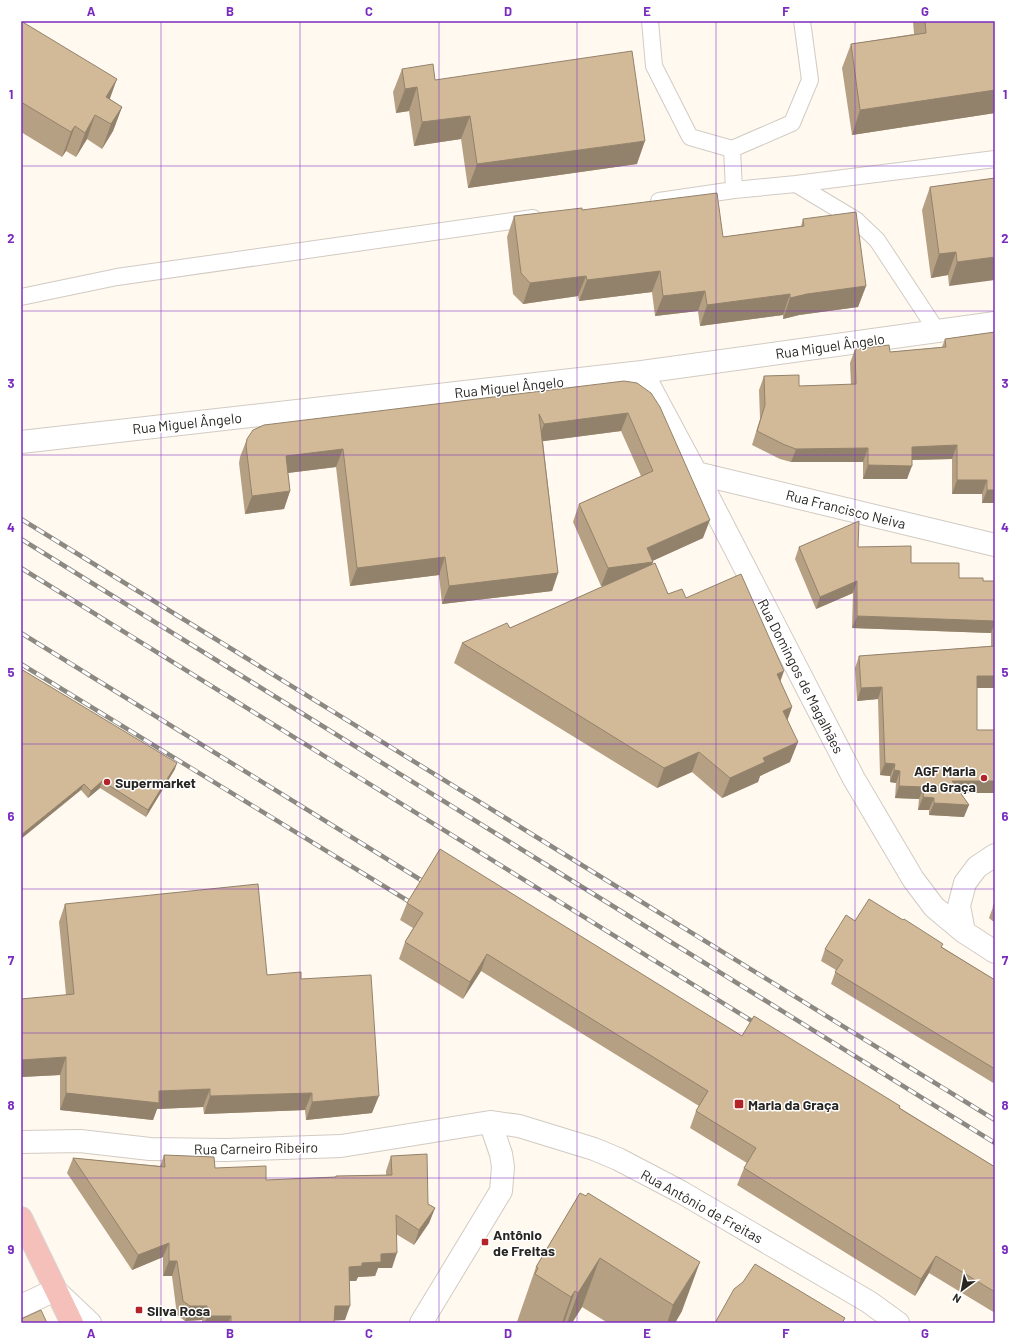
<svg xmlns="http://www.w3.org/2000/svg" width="1016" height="1344" viewBox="0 0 1016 1344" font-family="Barlow,sans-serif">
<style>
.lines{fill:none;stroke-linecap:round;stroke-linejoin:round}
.lane-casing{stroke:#d1cbc3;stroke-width:18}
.street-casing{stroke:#d1cbc3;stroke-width:24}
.primary-casing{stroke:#d8d8d7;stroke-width:24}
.lane{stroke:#fff;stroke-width:16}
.street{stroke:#fff;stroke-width:22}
.primary{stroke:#f4c0b9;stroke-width:22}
.rail-casing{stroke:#8c8983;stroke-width:4.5}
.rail{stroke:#fff;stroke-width:3;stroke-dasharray:9;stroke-linecap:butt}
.wall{fill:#b5a084}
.shaded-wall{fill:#93826b}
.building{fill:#d2ba99;stroke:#93826b}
.grid{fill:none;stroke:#7b2cbf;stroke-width:1;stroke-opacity:0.55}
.poi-dot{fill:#b42328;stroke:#fff;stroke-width:1.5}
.labels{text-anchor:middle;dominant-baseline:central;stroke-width:3;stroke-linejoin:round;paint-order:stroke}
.street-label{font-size:14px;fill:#282623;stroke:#fff}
.poi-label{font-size:14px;font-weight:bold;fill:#282623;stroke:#fff;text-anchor:start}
.neatline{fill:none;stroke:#7b2cbf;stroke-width:1.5}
.grid-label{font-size:13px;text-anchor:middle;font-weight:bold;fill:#7b2cbf}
</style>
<rect width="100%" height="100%" fill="#fff9f0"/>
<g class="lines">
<g class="lane-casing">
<path id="lane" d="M650,21L654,66L690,137L732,149L792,123L810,80L802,21
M732,149L734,190
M796,184L995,159
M659,201L734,190L796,184L856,220L877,240L937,331
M21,297L117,277L533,218"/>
</g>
<g class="street-casing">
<path id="street" d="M642,372L696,473L854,779L913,879L934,907L964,932L995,952
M21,442L642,372L995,323
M696,473L995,545
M964,932L959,906L965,883L977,867L995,855
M21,1142L80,1141L150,1149L226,1150L341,1146L490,1122L519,1126L594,1149L618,1159L681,1192L869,1302L898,1323
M21,1306L55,1290L90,1323
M421,1323L501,1191L503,1167L501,1154L490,1122"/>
</g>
<g class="primary-casing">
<path id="primary" d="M21,1218L72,1323"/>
</g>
<use href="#lane" class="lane"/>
<use href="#street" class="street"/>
<use href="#primary" class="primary"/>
<g class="rail-casing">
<path id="rail" d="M21,519L995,1120
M21,539L995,1143
M21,568L760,1026
M21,633L429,885
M21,664L418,907"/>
</g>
<use href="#rail" class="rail"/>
</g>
<path class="wall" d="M21,21L110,99L122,107L113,131L102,149L87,139L76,157L66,151L62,157L21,132Z
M913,21H995V113L852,135L842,68L851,44L914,34Z
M402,69L435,80L637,164L468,188L461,139L414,146L409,111L396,113L393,92Z
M995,178L949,286L948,275L931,278L922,210L930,187Z
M582,210L723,237L801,226L803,219L866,286L858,307L799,315L783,319V315L700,326L698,311L655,316L652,292L579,301L578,296L523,304L513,294L507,237L514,216Z
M995,332V503H982V494H952V459L912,460L907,479H863V462H791L780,459L752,445L760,419L759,390L764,376L799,386L851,385L850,363L855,349L890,352L942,347L945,339Z
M624,381L703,538L652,561L653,562L652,564L668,594L686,598L780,681L792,707L787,720L790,762L760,776L758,782L722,798L692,772L657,788L454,663L462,643L510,628L606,585L601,586L573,522L579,504L641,476L621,431L543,441L558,573L552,591L442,604L439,575L350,586L336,467L288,473L290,491L284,509L245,514L239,463L240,457L247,439Z
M799,547H858L959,578L983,581H995V688H977V730L995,793H961L964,817L929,815V810H918L919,799L895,798L896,783L890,782V776L880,775L878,699L857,701L855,668L859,656L991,646V633L852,628L853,593L816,609L795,559Z
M21,669L175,769L146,817L100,788L88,798L81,790Z
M407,903L742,1036L900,1106V1108L995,1167V1313L929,1273L915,1296L737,1185L744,1168L747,1163L690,1128L696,1111L699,1106L481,971L463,999L399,959L405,942L413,928L400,920Z
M995,903V923L989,918L993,907Z
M65,904L267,975L301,979L372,1113L306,1120L305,1110L204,1114L203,1107L157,1109L153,1120L60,1110V1075L21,1077V999L66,995L59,922Z
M855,921L942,947L995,980V1084L831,984L836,970L821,961L825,949Z
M164,1155L215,1168L266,1180L335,1177L336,1176L386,1175V1171L391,1156L428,1204L435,1208L429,1223L414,1245L396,1234L392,1268H378L375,1276L358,1277L356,1281H349L345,1320H334V1323H202V1320L185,1321L177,1315L172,1276H163V1257L132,1270L67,1173L73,1158L160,1166Z
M580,1193L682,1311L675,1323H608L582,1307L572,1323H518L517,1322L519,1316L536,1267Z"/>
<path class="shaded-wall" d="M117,79L108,104L106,97Z
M417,87L409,111L396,113L405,89Z
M995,90V113L852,135L860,110Z
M122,107L113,131L102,149L111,124Z
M95,115L87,139L76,157L85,133Z
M470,116L461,139L414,146L422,122Z
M75,126L66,151L62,157L71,132Z
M645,141L637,164L468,188L477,164Z
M956,252L948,275L931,278L939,254Z
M995,257V280L949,286L957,262Z
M660,271L652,292L579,301L587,280Z
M586,276L578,296L523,304L530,283Z
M866,286L858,307L799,315L783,319L790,298L807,294Z
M705,291L698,311L655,316L663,296Z
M790,294L783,315L700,326L707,305Z
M628,413L621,431L537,442L544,424Z
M957,445L952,459L907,460L912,447Z
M868,448L863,462H791L796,449Z
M343,449L336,467L279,474L286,456Z
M868,465L912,466L907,479H863Z
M957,480H987L982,494H952Z
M987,490H995V503H982Z
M290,491L284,509L245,514L252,496Z
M710,520L703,538L648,563L653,562L646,580L601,586L608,568L647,548Z
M445,557L439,575L350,586L357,568Z
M558,573L552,591L442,604L449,586Z
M857,581L853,593L816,609L820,597Z
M857,616L995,621V622L991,633L852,628Z
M784,671L777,691V674Z
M977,676H995V688H972Z
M882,687L878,699L857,701L861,688Z
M792,707L785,727L783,711Z
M798,742L790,762L760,776L758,782L722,798L730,778L763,758Z
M699,752L692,772L657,788L664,768Z
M177,763L175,769L146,817L148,810Z
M885,763L895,764L890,776L880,775Z
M894,770L900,771L896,783L890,782Z
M102,781L100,788L88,798L91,791Z
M952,781H995V793H948Z
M84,784L81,790L21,839V835Z
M899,786L924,787L919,799L895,798Z
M923,797L934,798L929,810H918Z
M934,803L969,805L964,817L929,815Z
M487,954L481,971L463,999L470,982Z
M66,1057L60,1075L21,1077V1060Z
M210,1089L203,1107L157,1109L153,1120L60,1110L66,1093L159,1091Z
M312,1093L305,1110L204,1114L210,1096Z
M379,1096L372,1113L306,1120L312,1102Z
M435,1208L429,1223L414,1245L419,1230Z
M169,1243L163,1257L132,1270L138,1255Z
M397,1253L392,1268H378L375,1276L358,1277L356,1281H343L349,1267L381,1254Z
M936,1256L929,1273L915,1296L921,1279Z
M600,1258L582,1307L572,1323H567L578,1293Z
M169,1261H177L172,1276H163Z
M700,1262L682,1311L675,1323H667L673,1305Z
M575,1291L564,1323H562L571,1297Z
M190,1306H207L202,1320L185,1321Z
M335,1306H350L345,1320L329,1321Z
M207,1316H231L228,1323H205Z"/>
<path class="building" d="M21,21L117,79L106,97L122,107L111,124L95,115L85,133L75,126L71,132L21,102Z
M925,21H995V90L860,110L851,44L926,33Z
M632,51L645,141L477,164L470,116L422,122L417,87L405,89L402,69L433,64L435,80Z
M995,178V257L957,262L956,252L939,254L930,187Z
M717,193L723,237L804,226L803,219L856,212L866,286L807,294L790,298V294L707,305L705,291L663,296L660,271L587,280L586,276L530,283L521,273L514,216L582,208V210Z
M995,332V490H987V480H957V445L912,447V466L868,465V448L796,449L785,445L757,431L765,405L764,376L799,375V386L856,384L855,349L889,345L890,352L946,347L945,339Z
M624,381L637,383L651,393L660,407L710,520L647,548L653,562L608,568L579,504L653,471L628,413L544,424L539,414L558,573L449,586L445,557L357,568L343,449L286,456L290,491L252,496L246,445L247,439L253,430L264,425Z
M859,521L858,547L911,546V563H959V578H983V581H995V621L857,616V581L820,597L799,547Z
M655,563L668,594L682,589L686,598L741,574L784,671L777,674L792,707L783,711L798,742L763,758L765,762L730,778L699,752L664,768L462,643L507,623L510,628Z
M995,646V676H977V730H995V781H952L969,805L934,803V798L923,797L924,787L899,786L900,771L894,770L895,764L885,763L882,687L861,688L859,656Z
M21,669L177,763L148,810L102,781L91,791L84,784L21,835Z
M440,849L742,1036L754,1016L900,1106L899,1108L995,1167V1292L936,1256L921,1279L744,1168L756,1148L696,1111L708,1091L487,954L470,982L405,942L423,913L407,903Z
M258,884L267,975L301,972V979L371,975L379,1096L312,1102V1093L210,1096V1089L159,1091V1103L66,1093V1057L21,1060V999L74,994L65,904Z
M869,899L903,920L904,919L943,944L941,947L995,980V1069L835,972L843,960L825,949L846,915L855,921Z
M995,903V908L993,907Z
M427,1154L428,1204L435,1208L419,1230L396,1215L397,1253L381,1254V1262L362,1263V1266L349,1267L350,1306H335L334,1323H231V1316H207V1306H190L183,1301L177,1261H169V1243L138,1255L73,1158L165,1167L164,1155L214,1157L215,1168L266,1166V1180L336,1177V1176L392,1175L391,1156Z
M580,1193L586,1196L588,1193L700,1262L673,1305L600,1258L578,1293L575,1291L571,1297L535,1274L538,1268L536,1267Z
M755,1264L845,1318L842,1323H715L734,1289L743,1282Z
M41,1310L47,1323H21V1319Z"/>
<path class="grid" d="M161,21V1323M300,21V1323M439,21V1323M577,21V1323M716,21V1323M855,21V1323M21,166H995M21,311H995M21,455H995M21,600H995M21,744H995M21,889H995M21,1033H995M21,1178H995"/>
<g class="poi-dot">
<circle cx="984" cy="778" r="4"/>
<circle cx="107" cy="782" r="4"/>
<rect x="734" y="1099" width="10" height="10" rx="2"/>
<rect x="481" y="1238" width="8" height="8" rx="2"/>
<rect x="135" y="1306" width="8" height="8" rx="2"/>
</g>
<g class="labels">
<g class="street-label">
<text transform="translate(830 346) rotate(-8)">Rua Miguel Ângelo</text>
<text transform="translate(509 387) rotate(-6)">Rua Miguel Ângelo</text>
<text transform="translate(187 423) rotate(-6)">Rua Miguel Ângelo</text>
<text transform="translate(846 509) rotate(14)">Rua Francisco Neiva</text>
<text transform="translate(801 676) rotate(63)">Rua Domingos de Magalhães</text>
<text transform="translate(256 1148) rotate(-1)">Rua Carneiro Ribeiro</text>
<text transform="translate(702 1206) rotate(29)">Rua Antônio de Freitas</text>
</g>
<g class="poi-label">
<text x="976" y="770" text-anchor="end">AGF Maria<tspan x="976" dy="16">da Graça</tspan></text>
<text x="115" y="782">Supermarket</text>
<text x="748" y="1104">Maria da Graça</text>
<text x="493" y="1234">Antônio<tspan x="493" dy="16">de Freitas</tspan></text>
<text x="147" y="1310">Silva Rosa</text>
</g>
</g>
<rect width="1016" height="1344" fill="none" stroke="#ffffff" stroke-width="44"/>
<g transform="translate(962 1290) rotate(212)" stroke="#ffffff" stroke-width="3" paint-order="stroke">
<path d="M0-3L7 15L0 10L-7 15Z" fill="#282623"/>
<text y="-6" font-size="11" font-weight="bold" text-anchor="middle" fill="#282623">N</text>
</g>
<rect x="22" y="22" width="972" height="1300" class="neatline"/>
<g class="grid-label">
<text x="91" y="16">A</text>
<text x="230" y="16">B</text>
<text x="369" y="16">C</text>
<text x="508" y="16">D</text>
<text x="647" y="16">E</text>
<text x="786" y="16">F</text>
<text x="925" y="16">G</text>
<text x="11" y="99">1</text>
<text x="1005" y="99">1</text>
<text x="11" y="243">2</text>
<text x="1005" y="243">2</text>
<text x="11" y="388">3</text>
<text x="1005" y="388">3</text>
<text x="11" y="532">4</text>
<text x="1005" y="532">4</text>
<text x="11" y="677">5</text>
<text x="1005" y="677">5</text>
<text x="11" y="821">6</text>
<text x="1005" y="821">6</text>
<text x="11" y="965">7</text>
<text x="1005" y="965">7</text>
<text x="11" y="1110">8</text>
<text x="1005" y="1110">8</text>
<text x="11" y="1254">9</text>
<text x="1005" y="1254">9</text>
<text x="91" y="1338">A</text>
<text x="230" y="1338">B</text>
<text x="369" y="1338">C</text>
<text x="508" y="1338">D</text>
<text x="647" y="1338">E</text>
<text x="786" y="1338">F</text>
<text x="925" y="1338">G</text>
</g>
</svg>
